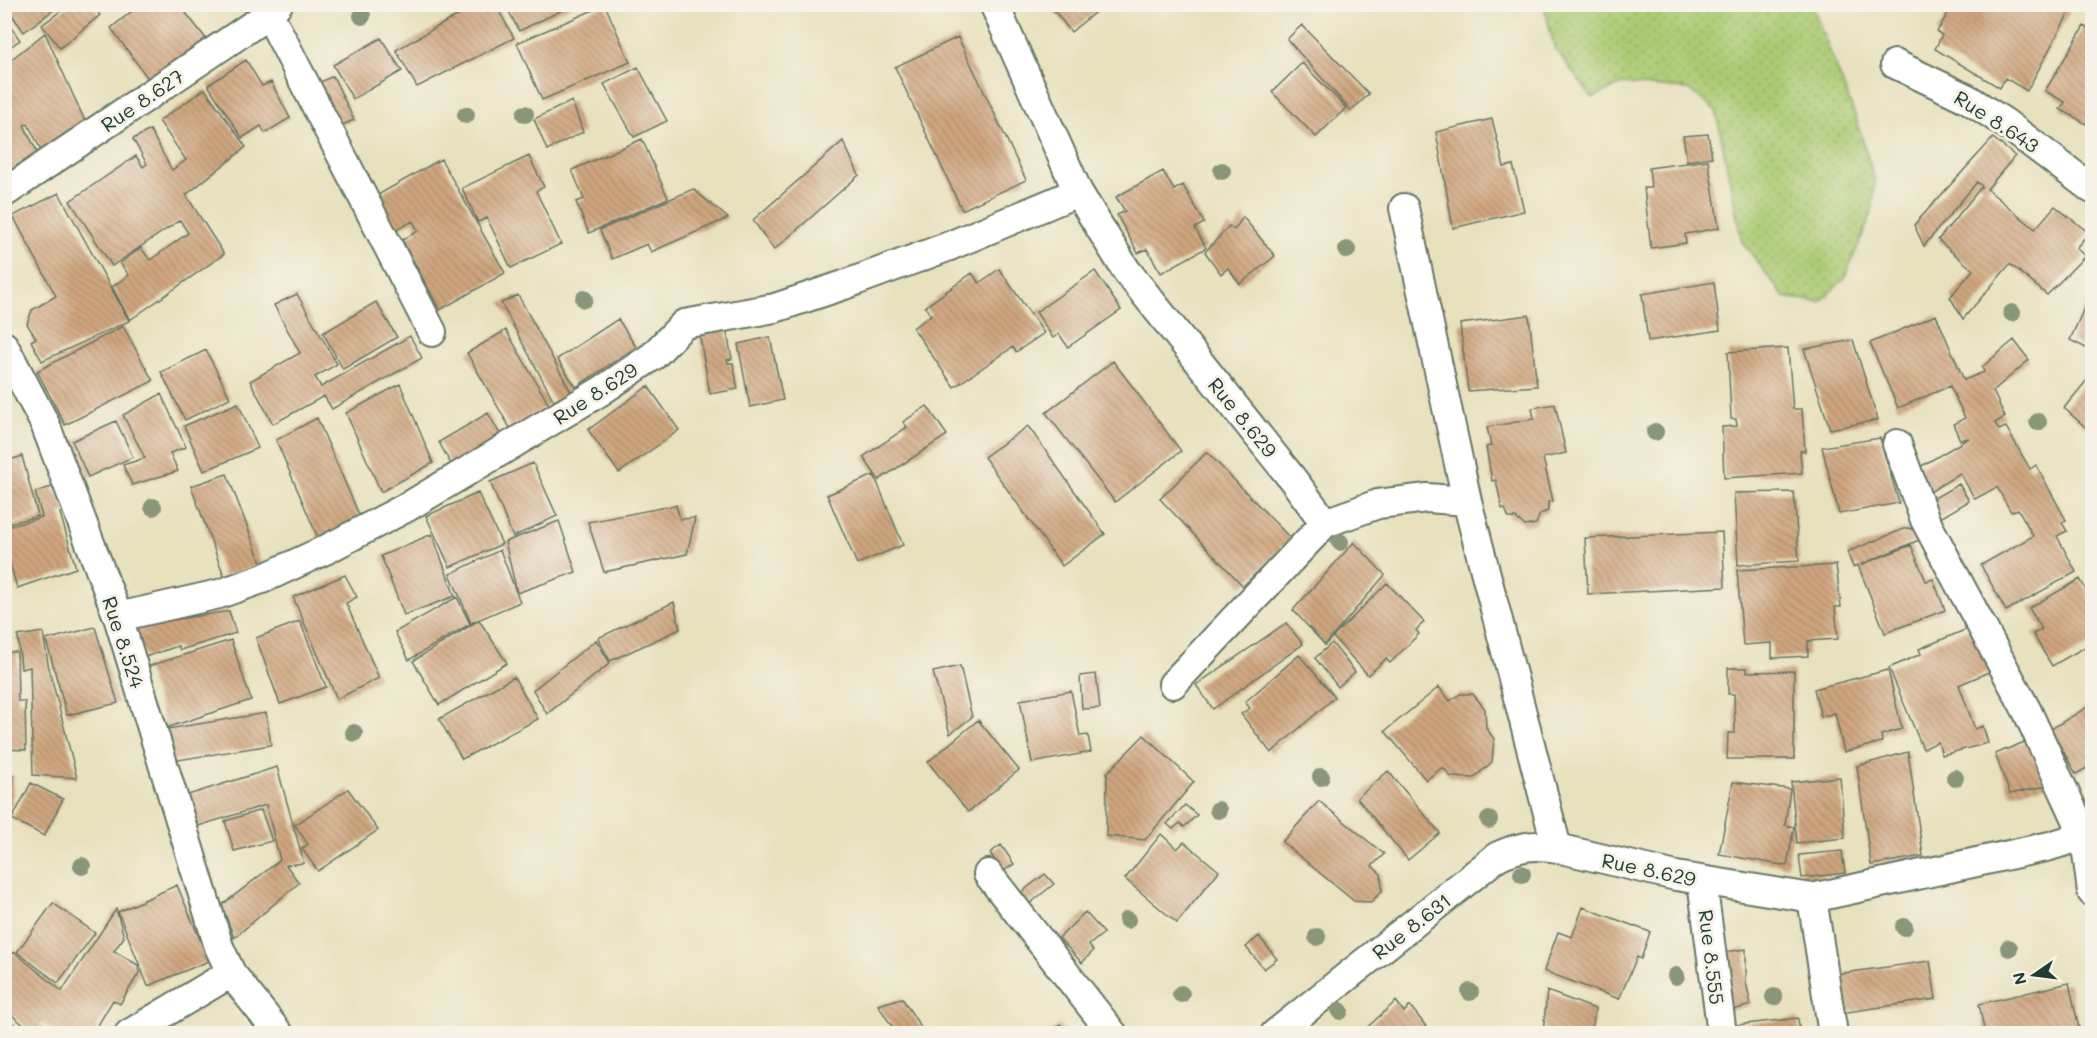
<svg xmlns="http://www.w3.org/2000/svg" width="2097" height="1038" viewBox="0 0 2097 1038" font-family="Mali,sans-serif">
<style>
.grass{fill:url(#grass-dots);stroke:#658454;stroke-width:1.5}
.building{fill:url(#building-back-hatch)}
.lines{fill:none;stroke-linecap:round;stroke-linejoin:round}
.street-casing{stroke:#657664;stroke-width:32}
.street{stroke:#fff;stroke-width:28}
.tree{fill:#899679}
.labels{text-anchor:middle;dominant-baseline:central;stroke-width:6;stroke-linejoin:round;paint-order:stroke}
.street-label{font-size:20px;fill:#1f3d34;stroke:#f7f3e8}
</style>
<defs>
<pattern id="grass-dots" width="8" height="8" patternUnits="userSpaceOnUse" patternTransform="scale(1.5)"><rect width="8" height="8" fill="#abcb73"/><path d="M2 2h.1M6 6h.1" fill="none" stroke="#8ba65f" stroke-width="1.8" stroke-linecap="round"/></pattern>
<pattern id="building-back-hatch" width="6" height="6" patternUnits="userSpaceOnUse" patternTransform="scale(1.5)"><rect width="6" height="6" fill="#d0a67f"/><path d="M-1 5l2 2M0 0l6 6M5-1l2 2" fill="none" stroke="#a88869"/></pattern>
</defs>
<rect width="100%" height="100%" fill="#f7f3e8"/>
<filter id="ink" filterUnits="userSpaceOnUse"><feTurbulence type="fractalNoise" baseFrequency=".0167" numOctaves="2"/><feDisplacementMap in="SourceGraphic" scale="12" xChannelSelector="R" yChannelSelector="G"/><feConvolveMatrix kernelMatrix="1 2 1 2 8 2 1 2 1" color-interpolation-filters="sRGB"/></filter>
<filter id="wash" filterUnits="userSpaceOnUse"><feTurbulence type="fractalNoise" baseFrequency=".008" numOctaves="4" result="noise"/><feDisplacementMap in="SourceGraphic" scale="24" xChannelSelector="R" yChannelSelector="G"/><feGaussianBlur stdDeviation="1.35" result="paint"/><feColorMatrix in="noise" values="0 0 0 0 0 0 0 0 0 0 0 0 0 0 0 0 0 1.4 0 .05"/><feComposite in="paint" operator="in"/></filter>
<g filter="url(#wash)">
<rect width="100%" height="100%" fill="#e8e1be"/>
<path class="grass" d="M1544,5H1812L1855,115L1875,181L1872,213L1844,279L1820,302L1784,297L1742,242L1716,111L1688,89L1622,84L1592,98L1554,47Z"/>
<g id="blocks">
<path class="building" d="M4,4H61L24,32Z
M70,4H92L100,15L60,48L42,25Z
M141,4H179L207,40L152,84L111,28Z
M478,4H495L514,38L417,87L396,50Z
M505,4H575L519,31Z
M1049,4H1105L1071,32Z
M1953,4H2057L2070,11L2027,91L2005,78L2000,88L1935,49L1942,35L1937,32Z
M605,5L630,62L542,100L517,43Z
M4,17L20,40L4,51Z
M1302,25L1369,94L1351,111L1287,39Z
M2084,26L2092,31V119L2090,118L2086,124L2060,109L2065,102L2045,91Z
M45,33L89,130L43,154L28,124L24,125L38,154L16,166L21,175L4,184V65Z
M958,37L1026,180L962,210L895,67Z
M381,38L402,71L353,99L333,65Z
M246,60L262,86L271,82L290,118L265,133L261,126L242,138L208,85Z
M1302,63L1346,108L1316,137L1272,92Z
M638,67L667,121L634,137L604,84Z
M333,76L354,120L335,128L314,85Z
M205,89L246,147L186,195L224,254L130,320L112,287L129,275L120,263L141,248L150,260L188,233L180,220L112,266L70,201L136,156L143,167L147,164L133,139L150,130L172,170L186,160L159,121Z
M572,101L583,132L547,150L534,119Z
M1492,119L1504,167L1513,165L1524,211L1453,228L1436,132Z
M1708,134L1712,157L1687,161L1683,136Z
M1993,138L2015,156L1987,189L2035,229L2055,206L2089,233L2076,248L2085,256L2047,295L2010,264L1963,319L1950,297L1973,270L1938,240L1982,186L1977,182L1924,246L1914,225Z
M642,139L668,198L589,233L576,202L584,199L572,170Z
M843,141L859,175L774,250L753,220Z
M529,156L544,187L536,191L561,244L511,268L487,218L478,222L462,188Z
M441,159L505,273L440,310L402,240L418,231L413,221L396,230L376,196Z
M1708,160L1719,228L1685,234L1686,243L1651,248L1644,188H1651L1649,168Z
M1163,171L1174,190L1183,185L1204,223L1195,228L1206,248L1161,273L1147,249L1138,253L1117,215L1125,211L1116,197Z
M693,189L728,218L651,252L647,244L612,259L600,230Z
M59,193L129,321L42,361L31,341L36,338L27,324L32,310L56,296L13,216Z
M1243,217L1275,256L1240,284L1228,268L1221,274L1205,252L1229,226L1234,230Z
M999,269L1044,333L1016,352L1013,347L954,387L913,328L931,315L925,307L972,273L979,283Z
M1095,271L1121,310L1068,347L1059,334L1053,338L1036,312Z
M1714,282L1720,330L1648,341L1642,294Z
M2092,290V351L2070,340Z
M297,294L337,364L315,377L321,387L410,336L422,358L332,409L324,396L273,424L250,381L300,353L274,305Z
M518,295L571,392L554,401L501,303Z
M376,302L397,337L343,369L323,333Z
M1529,315L1537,386L1468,391L1460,324Z
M1936,315L1964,380L1984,372L1982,367L2014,340L2029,360L1993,391L2005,417L1995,423L1999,430L2006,427L2030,469L2036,465L2066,520L2062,523L2067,531L2057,536L2076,572L2006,611L1981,565L2033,536L2018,509L2011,512L1997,487L1975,499L1960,473L1930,492L1918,468L1969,438L1960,440L1953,424L1965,418L1950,386L1898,408L1870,343Z
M618,319L636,347L576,387L557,359Z
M123,326L153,381L65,425L37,371Z
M726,327L732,359L727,360L728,363H733L738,389L710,394L699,332Z
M506,330L549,405L510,428L467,353Z
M770,337L783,400L750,407L738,344Z
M1853,340L1878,420L1830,429L1804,349Z
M1788,348L1793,409H1802L1805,451H1800L1802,473L1724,478L1722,427L1737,426L1736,419H1731L1728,352Z
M206,350L230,398L185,420L161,372Z
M1113,361L1181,451L1115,502L1046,413Z
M2092,374V433L2064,408Z
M400,384L433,463L381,492L346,413Z
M648,386L679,430L619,473L588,430Z
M161,394L186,447L170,453L178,471L132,485L123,465L145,458L123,415Z
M238,403L258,448L204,471L184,426Z
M1555,404L1566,453L1543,458L1553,501L1548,502V511L1540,514L1536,524L1525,526L1516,518H1509L1505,509H1502L1496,480L1492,481L1486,447L1491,446L1487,427L1534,419L1532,408Z
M927,406L947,435L879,480L863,457L907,427L903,422Z
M488,413L502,438L452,466L439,442Z
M317,418L360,517L319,540L276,440Z
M116,421L133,457L88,477L72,441Z
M1028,426L1105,534L1062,566L984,457Z
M1880,438L1899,503L1839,514L1822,447Z
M1207,452L1291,539L1243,586L1160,499Z
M22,456L38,516L4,525V462Z
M533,463L557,516L513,537L490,482Z
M227,474L262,565L224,576L191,486Z
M874,475L903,545L857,564L827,495Z
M1959,484L1969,501L1937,520L1927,502Z
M52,487L67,511L60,513L76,568L17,588L4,542V528L42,517L35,492Z
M1794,492L1799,561L1738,565L1734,493Z
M478,493L502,544L450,567L426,516Z
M676,505L680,519L695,518L687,554L604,572L588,522Z
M559,521L576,572L517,593L505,542Z
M1906,528L1915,529L1919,540L1860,565L1911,545L1926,581L1933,579L1945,610L1885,633L1858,565L1853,567L1847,552Z
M1722,532L1725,587L1588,594L1585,538Z
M432,534L455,596L404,615L381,556Z
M1354,542L1385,575L1325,645L1293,610Z
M500,550L520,602L471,623L450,574Z
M1836,565L1841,607H1835L1838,639L1808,641V656L1772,658V643L1743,645L1737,570Z
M345,575L357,597L346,603L379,678L337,699L293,597Z
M2080,579L2092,601V643L2052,666L2033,634L2042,629L2029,608Z
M1387,583L1424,622L1416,630L1419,634L1390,663L1386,659L1368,675L1333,637Z
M457,597L470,624L409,660L395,632Z
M674,602L680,629L610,661L598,638Z
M229,611L236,633L180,650L178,646L145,657L135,626Z
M479,620L507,663L439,705L413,661Z
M300,621L326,687L280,704L256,638Z
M1286,623L1303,644L1213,709L1196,685Z
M95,627L118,703L67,715L46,640Z
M1972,627L1991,671L1959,685L1975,729L1983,726L1988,743L1942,755L1938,742L1923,749L1889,668L1921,654L1919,649Z
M43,632L48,664L77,778L33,775L30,667L21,669L18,636Z
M231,640L251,700L166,728L146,667Z
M596,640L610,663L547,714L533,690Z
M1332,643L1355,672L1338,687L1315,658Z
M4,652H17L18,701L25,702L26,750L4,749Z
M1299,655L1335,697L1271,753L1241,714L1250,708L1245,702Z
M960,666L972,717L950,734L933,672Z
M1728,668H1747V672L1794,671V759H1727L1728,733H1735L1734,694H1728Z
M1888,670L1902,729L1881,735L1882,742L1844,752L1835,713L1821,717L1814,689Z
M1096,674L1100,708L1082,709L1080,676Z
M514,677L538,719L462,759L439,719Z
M1439,687L1450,701L1460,694H1473L1485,709L1486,728L1494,739L1492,762L1474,778L1451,777L1443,767L1426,780L1385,731Z
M1071,691L1080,736L1088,735L1091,752L1032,763L1020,700Z
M2092,704V747L2090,749L2092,765L2076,774L2051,729Z
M266,713L271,745L172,761L167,729Z
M978,720L1019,770L968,812L928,762Z
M1144,735L1194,782L1145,840L1106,836L1107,773Z
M2027,741L2046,786L2010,794L1995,754Z
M1908,752L1923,856L1871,865L1857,766Z
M277,767L304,863L286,865L299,883L234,938L222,905L280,860L266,805L198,826L188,795Z
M1388,771L1440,833L1408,860L1357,798Z
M4,775L14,776L12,806L4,805Z
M1840,777L1845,838L1797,843L1791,782Z
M1733,782L1790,789L1785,825L1794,827L1787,866L1719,854Z
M31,783L63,799L44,836L12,819Z
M348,789L378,830L318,871L302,849L308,844L295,825Z
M1319,801L1384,854L1372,866L1381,874L1382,891L1371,902L1354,901L1282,842Z
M1185,805L1197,815L1184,827L1180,823L1173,829L1167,824Z
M261,810L272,841L234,851L225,821Z
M1161,834L1177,849L1184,842L1219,871L1177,923L1125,879Z
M1001,845L1014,864L1002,872L990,853Z
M1842,851L1845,873L1802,878L1799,855Z
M1045,874L1054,884L1028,905L1019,894Z
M177,885L209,961L148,986L118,912Z
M53,903L95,933L58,983L17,952Z
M1583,907L1650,932L1641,959L1637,957L1619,999L1544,971L1558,932L1572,937Z
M116,909L124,937L114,951L138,965L139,973L120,1004L113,1000L95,1030L100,1034H57L42,1023L35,1034L4,1009V966L14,952L62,991Z
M1085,912L1104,933L1089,945L1093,951L1082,963L1059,938Z
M1259,936L1277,959L1264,969L1246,947Z
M1746,949V982L1751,1005L1726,1012L1718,953Z
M1930,961L1936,999L1841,1013L1837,974Z
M2069,983L2079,1028L2055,1034H1985L1979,1004Z
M1547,991L1595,1009L1592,1034H1543Z
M902,998L925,1034H897L878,1005Z
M1396,1001L1404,1012L1410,1006L1432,1034H1360Z
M4,1015L23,1034H4Z
M1798,1018L1800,1034H1730L1729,1026Z
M1060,1024L1067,1034H1048Z"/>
</g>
</g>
<g filter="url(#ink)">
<use href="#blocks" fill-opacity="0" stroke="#657664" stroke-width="1.5"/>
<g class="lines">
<g class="street-casing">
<path id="street" d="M994,4L1078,192L1126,270L1294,481L1325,523
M269,14L432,332
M1895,64L1968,99L2005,123L2092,189
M4,193L269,14L278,4
M1404,208L1467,501L1557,848
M4,346L45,424L118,617L219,947L231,973L279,1034
M1897,444L1925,520L2027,711L2085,837L2092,892
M118,617L219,594L262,579L325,550L409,506L601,391L653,356L684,324L775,308L844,285L947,247L1078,192
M1173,684L1325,523L1378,504L1427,498L1467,501
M988,874L1113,1034
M1702,881L1722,1034
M1812,898L1833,1034
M129,1034L231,973
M1275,1034L1498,856C1520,846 1534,844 1557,848L1676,876L1812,898L2050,846L2092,833"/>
</g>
<use href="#street" class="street"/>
</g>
<g class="tree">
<circle cx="362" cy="16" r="9"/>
<circle cx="525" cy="114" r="9"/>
<circle cx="466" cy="115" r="9"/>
<circle cx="1222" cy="171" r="9"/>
<circle cx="1347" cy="250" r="9"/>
<circle cx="584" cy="299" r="9"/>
<circle cx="2012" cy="313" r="9"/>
<circle cx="2038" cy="422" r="9"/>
<circle cx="1655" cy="432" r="9"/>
<circle cx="153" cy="507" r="9"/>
<circle cx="1340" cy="542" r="9"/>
<circle cx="354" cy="733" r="9"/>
<circle cx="1321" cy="777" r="9"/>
<circle cx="1955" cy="778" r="9"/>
<circle cx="1218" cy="810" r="9"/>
<circle cx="1489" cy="820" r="9"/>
<circle cx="82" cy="866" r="9"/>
<circle cx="1522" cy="874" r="9"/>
<circle cx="1127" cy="920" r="9"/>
<circle cx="1904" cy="927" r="9"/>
<circle cx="1317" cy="937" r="9"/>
<circle cx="2009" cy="948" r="9"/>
<circle cx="1676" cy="976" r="9"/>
<circle cx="1470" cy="992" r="9"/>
<circle cx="1181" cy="994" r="9"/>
<circle cx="1774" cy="997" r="9"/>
<circle cx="1340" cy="1011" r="9"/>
</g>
</g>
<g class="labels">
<g class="street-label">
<text transform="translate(142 100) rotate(-34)">Rue 8.627</text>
<text transform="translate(1997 121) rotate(33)">Rue 8.643</text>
<text transform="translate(595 393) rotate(-33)">Rue 8.629</text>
<text transform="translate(1243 417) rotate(51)">Rue 8.629</text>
<text transform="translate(124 642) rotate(72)">Rue 8.524</text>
<text transform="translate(1649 869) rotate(12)">Rue 8.629</text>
<text transform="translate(1411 926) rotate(-38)">Rue 8.631</text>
<text transform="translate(1712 957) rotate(83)">Rue 8.555</text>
</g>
</g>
<rect width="2097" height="1038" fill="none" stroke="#f7f3e8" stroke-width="24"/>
<g transform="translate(2034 975) rotate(256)" stroke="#f7f3e8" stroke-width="4.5" paint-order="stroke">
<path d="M0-4.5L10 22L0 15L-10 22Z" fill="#1f3d34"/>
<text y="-9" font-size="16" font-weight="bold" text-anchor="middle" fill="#1f3d34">N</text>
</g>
</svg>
